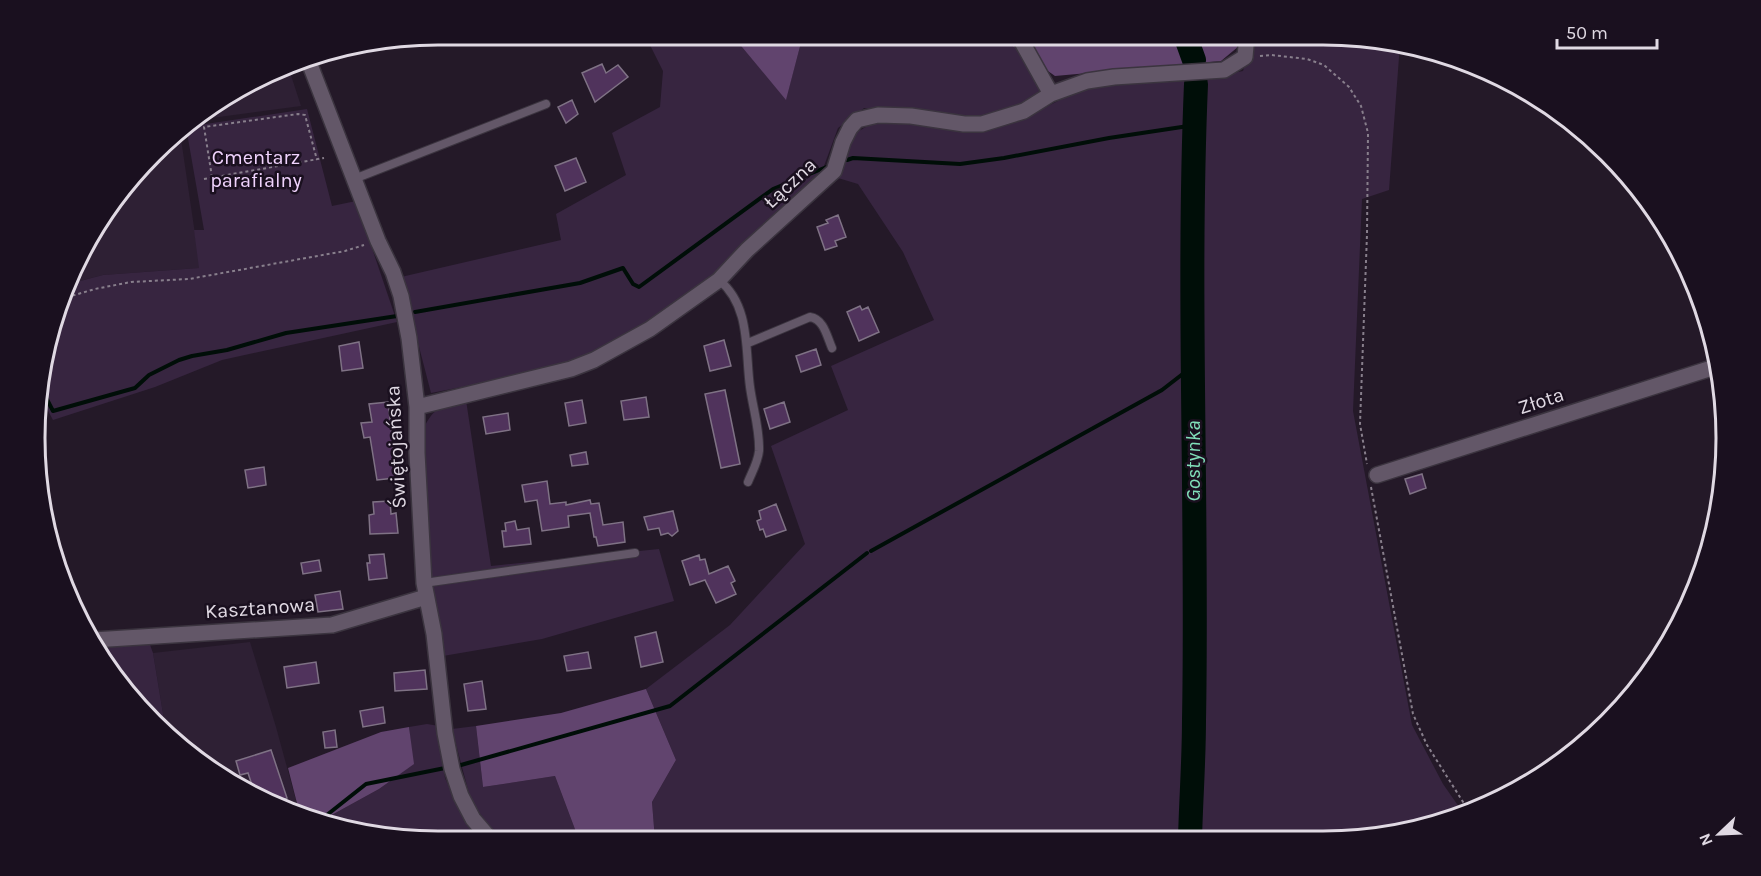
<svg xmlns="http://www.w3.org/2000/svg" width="1761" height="876" viewBox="0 0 1761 876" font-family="Karla,sans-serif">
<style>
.built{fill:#2e2034}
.green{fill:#372540}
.forest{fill:#61446e}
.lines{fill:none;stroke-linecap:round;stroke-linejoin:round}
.stream{stroke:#000e08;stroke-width:4}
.river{stroke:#000e08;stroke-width:24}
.building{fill:#50335c;stroke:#7f7285;stroke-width:1.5}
.lane-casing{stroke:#3b343f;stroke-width:10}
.street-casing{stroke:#3b343f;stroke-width:18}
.path{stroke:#887f8c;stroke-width:2;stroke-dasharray:3 3;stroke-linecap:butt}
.lane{stroke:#635768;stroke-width:8}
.street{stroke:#635768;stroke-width:15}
.labels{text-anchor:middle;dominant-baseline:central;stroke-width:5;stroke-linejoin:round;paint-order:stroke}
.park-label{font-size:20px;fill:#f0d3fd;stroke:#1a101f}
.street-label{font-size:20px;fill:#e0d9e3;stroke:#1a101f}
.water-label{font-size:21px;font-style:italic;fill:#81e0ba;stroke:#1a101f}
.rim{fill:none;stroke:#e0d9e3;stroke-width:3}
</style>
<rect width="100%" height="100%" fill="#241928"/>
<path class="built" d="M288,66L301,106L189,121L192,118Z
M180,132L200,268L103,275L65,285L102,214Z
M250,642L276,727L300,815L260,800L160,729L165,726L153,653Z"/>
<path class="green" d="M645,35H732L786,99L803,35H997L1024,54L1041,90L1026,104L976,120L864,108L838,128L821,174L712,280L606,349L556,369L431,393L401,277L561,240L556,214L626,175L612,133L660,107L663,71Z
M1251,35H1349L1400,44L1389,190L1362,199L1353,411L1412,725L1443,784L1464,814L1375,838L655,840L652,802L676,760L646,689L730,625L805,544L771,446L848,410L831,366L934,320L903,252L858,184L838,178L855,133L875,122L897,121L977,131L1034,113L1084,88L1209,78L1243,71L1252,44Z
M307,109L332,206L356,201L397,322L222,360L155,387L53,420L41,398L42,359L65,285L103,275L199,268L194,230H204L186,127Z
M466,400L491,566L659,549L674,601L542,639L443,656L430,574L423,430C434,406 442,406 466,400Z
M149,642L153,653L165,726L160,729L153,724L96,643Z
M427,724L439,726L445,778L462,814L484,840C429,841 371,842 319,822L379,789L413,764L409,727Z
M476,726L483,787L555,776L579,840H499L471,801L452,729Z"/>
<path class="forest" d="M732,35H803L786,100Z
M997,35H1239V46L1221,61L1055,76Z
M646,689L676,760L652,802L655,840H579L555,776L483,787L476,726L561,713Z
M409,727L414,764L379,789L319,822L300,815L288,768L381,732Z"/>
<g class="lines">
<path class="stream" d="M847,160L853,158L960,164L1004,158L1109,138L1195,125
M415,312L580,283L623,268L633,284L639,287L773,189L829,166
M41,388L53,411L135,388L149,375L179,360L192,356L227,350L286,333L397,316
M871,551L1162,390L1193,366
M461,765L670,706L867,553
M318,822L366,784L445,768"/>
<path class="river" d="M1185,35L1194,60
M1190,839C1191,799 1194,760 1194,720C1198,508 1187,296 1196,84"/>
</g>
<path class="building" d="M602,64L606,73L618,65L628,77L595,102L582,73Z
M572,100L578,114L566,123L558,107Z
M576,158L586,182L565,191L555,166Z
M838,215L846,237L835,241L837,246L825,250L817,227L828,223L826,220Z
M860,306L862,310L868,307L879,332L859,341L847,312Z
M724,340L731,366L710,371L704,346Z
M359,342L363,368L342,371L339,346Z
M816,349L821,365L801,372L796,356Z
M725,390L740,464L721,468L705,394Z
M646,397L649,417L624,420L621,401Z
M582,400L586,423L569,426L565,403Z
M388,402L395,462H393L395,478L377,480L370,437L364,438L361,423L372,422L369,404Z
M784,402L790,422L770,429L764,409Z
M508,413L510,430L486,434L483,417Z
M586,452L588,464L572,466L570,455Z
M264,467L266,485L248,488L245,470Z
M1422,474L1426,488L1410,494L1405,479Z
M547,481L550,504L566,502V505L590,500L591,504L599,503L603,525L623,522L625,542L598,546L596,537H594L590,513L568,516L569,527L542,531L537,500L525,502L522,485Z
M390,501L391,514L396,513L398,533L370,534L369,515L374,514L373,502Z
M776,504L786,530L766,537L763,529L760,530L757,521L761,519L759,511Z
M673,511L678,531L672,536L668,533L661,535L659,528L648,530L644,517Z
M515,521L517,530L529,528L531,544L504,547L502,531H506L505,523Z
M384,554L387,578L369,580L367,563H370L369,555Z
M699,555L700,560L705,559L709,574L728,566L735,581L731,583L736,594L716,603L705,580L690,585L682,561Z
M319,560L321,571L303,574L301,563Z
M340,591L343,609L318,612L315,595Z
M656,632L663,662L641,667L635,637Z
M588,652L591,668L567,671L564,656Z
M316,662L319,683L287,688L284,667Z
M425,670L427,689L395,691L394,673Z
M482,681L486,709L468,711L464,684Z
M383,707L385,723L363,727L360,711Z
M335,730L337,747L325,748L323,732Z
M271,750L287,798L270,804L256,797L248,773L240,775L236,761Z"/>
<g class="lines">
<g class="lane-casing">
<path id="lane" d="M354,179L546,104
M719,280C751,306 745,351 750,387C753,409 760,430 759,451C758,462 752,472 748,482
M748,343L810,317C824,319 827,337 832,348
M424,583L635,553"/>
</g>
<g class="street-casing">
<path id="street" d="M1018,35L1051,94
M307,57L378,241L393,272L401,296L409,338L417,407V453L424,583L434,634L445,733L452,769L461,796L473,819L491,840
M417,407L571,369L594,360L650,329L719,280L747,250L834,171L843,142L850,128L857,120L878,115L911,116L964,124H982L1024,111L1051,94L1087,81L1114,77L1224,70L1245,57L1247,35
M1377,475L1718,366
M93,640L332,625L426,597"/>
</g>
<path class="path" d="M1260,56L1271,55L1307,59L1324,65L1349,87L1361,106L1368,133L1367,234L1360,424L1367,464
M212,177L204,127L298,114L305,115L317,160
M204,179L324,158
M61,299L95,289L131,282L189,279L345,251L364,245
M1371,487L1413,714L1427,745L1470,813"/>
<use href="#lane" class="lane"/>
<use href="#street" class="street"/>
</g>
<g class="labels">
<g class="park-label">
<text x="256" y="157">Cmentarz<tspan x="256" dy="23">parafialny</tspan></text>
</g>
<g class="street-label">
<text transform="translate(790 183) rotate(-43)">Łączna</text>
<text transform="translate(1541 401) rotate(-18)">Złota</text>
<text transform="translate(396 447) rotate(-93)">Świętojańska</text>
<text transform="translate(260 608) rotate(-4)">Kasztanowa</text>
</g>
<g class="water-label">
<text transform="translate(1193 461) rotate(-90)">Gostynka</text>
</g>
</g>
<path d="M0 0H1761V876H0ZM438 45H1323A393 393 0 0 1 1716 438V438A393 393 0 0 1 1323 831H438A393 393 0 0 1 45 438V438A393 393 0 0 1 438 45Z" fill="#1a101f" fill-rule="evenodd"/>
<path class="rim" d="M438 45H1323A393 393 0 0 1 1716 438V438A393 393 0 0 1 1323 831H438A393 393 0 0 1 45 438V438A393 393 0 0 1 438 45Z"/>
<g transform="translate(1719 834) rotate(247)" stroke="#1a101f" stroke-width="4.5" paint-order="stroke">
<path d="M0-4.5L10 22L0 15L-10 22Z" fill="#e0d9e3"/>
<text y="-9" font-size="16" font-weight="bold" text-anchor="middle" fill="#e0d9e3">N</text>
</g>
<path d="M1557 39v9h100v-9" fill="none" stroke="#e0d9e3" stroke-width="3"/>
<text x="1566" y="39" font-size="18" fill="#e0d9e3" stroke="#1a101f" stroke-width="4.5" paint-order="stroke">50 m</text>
</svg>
